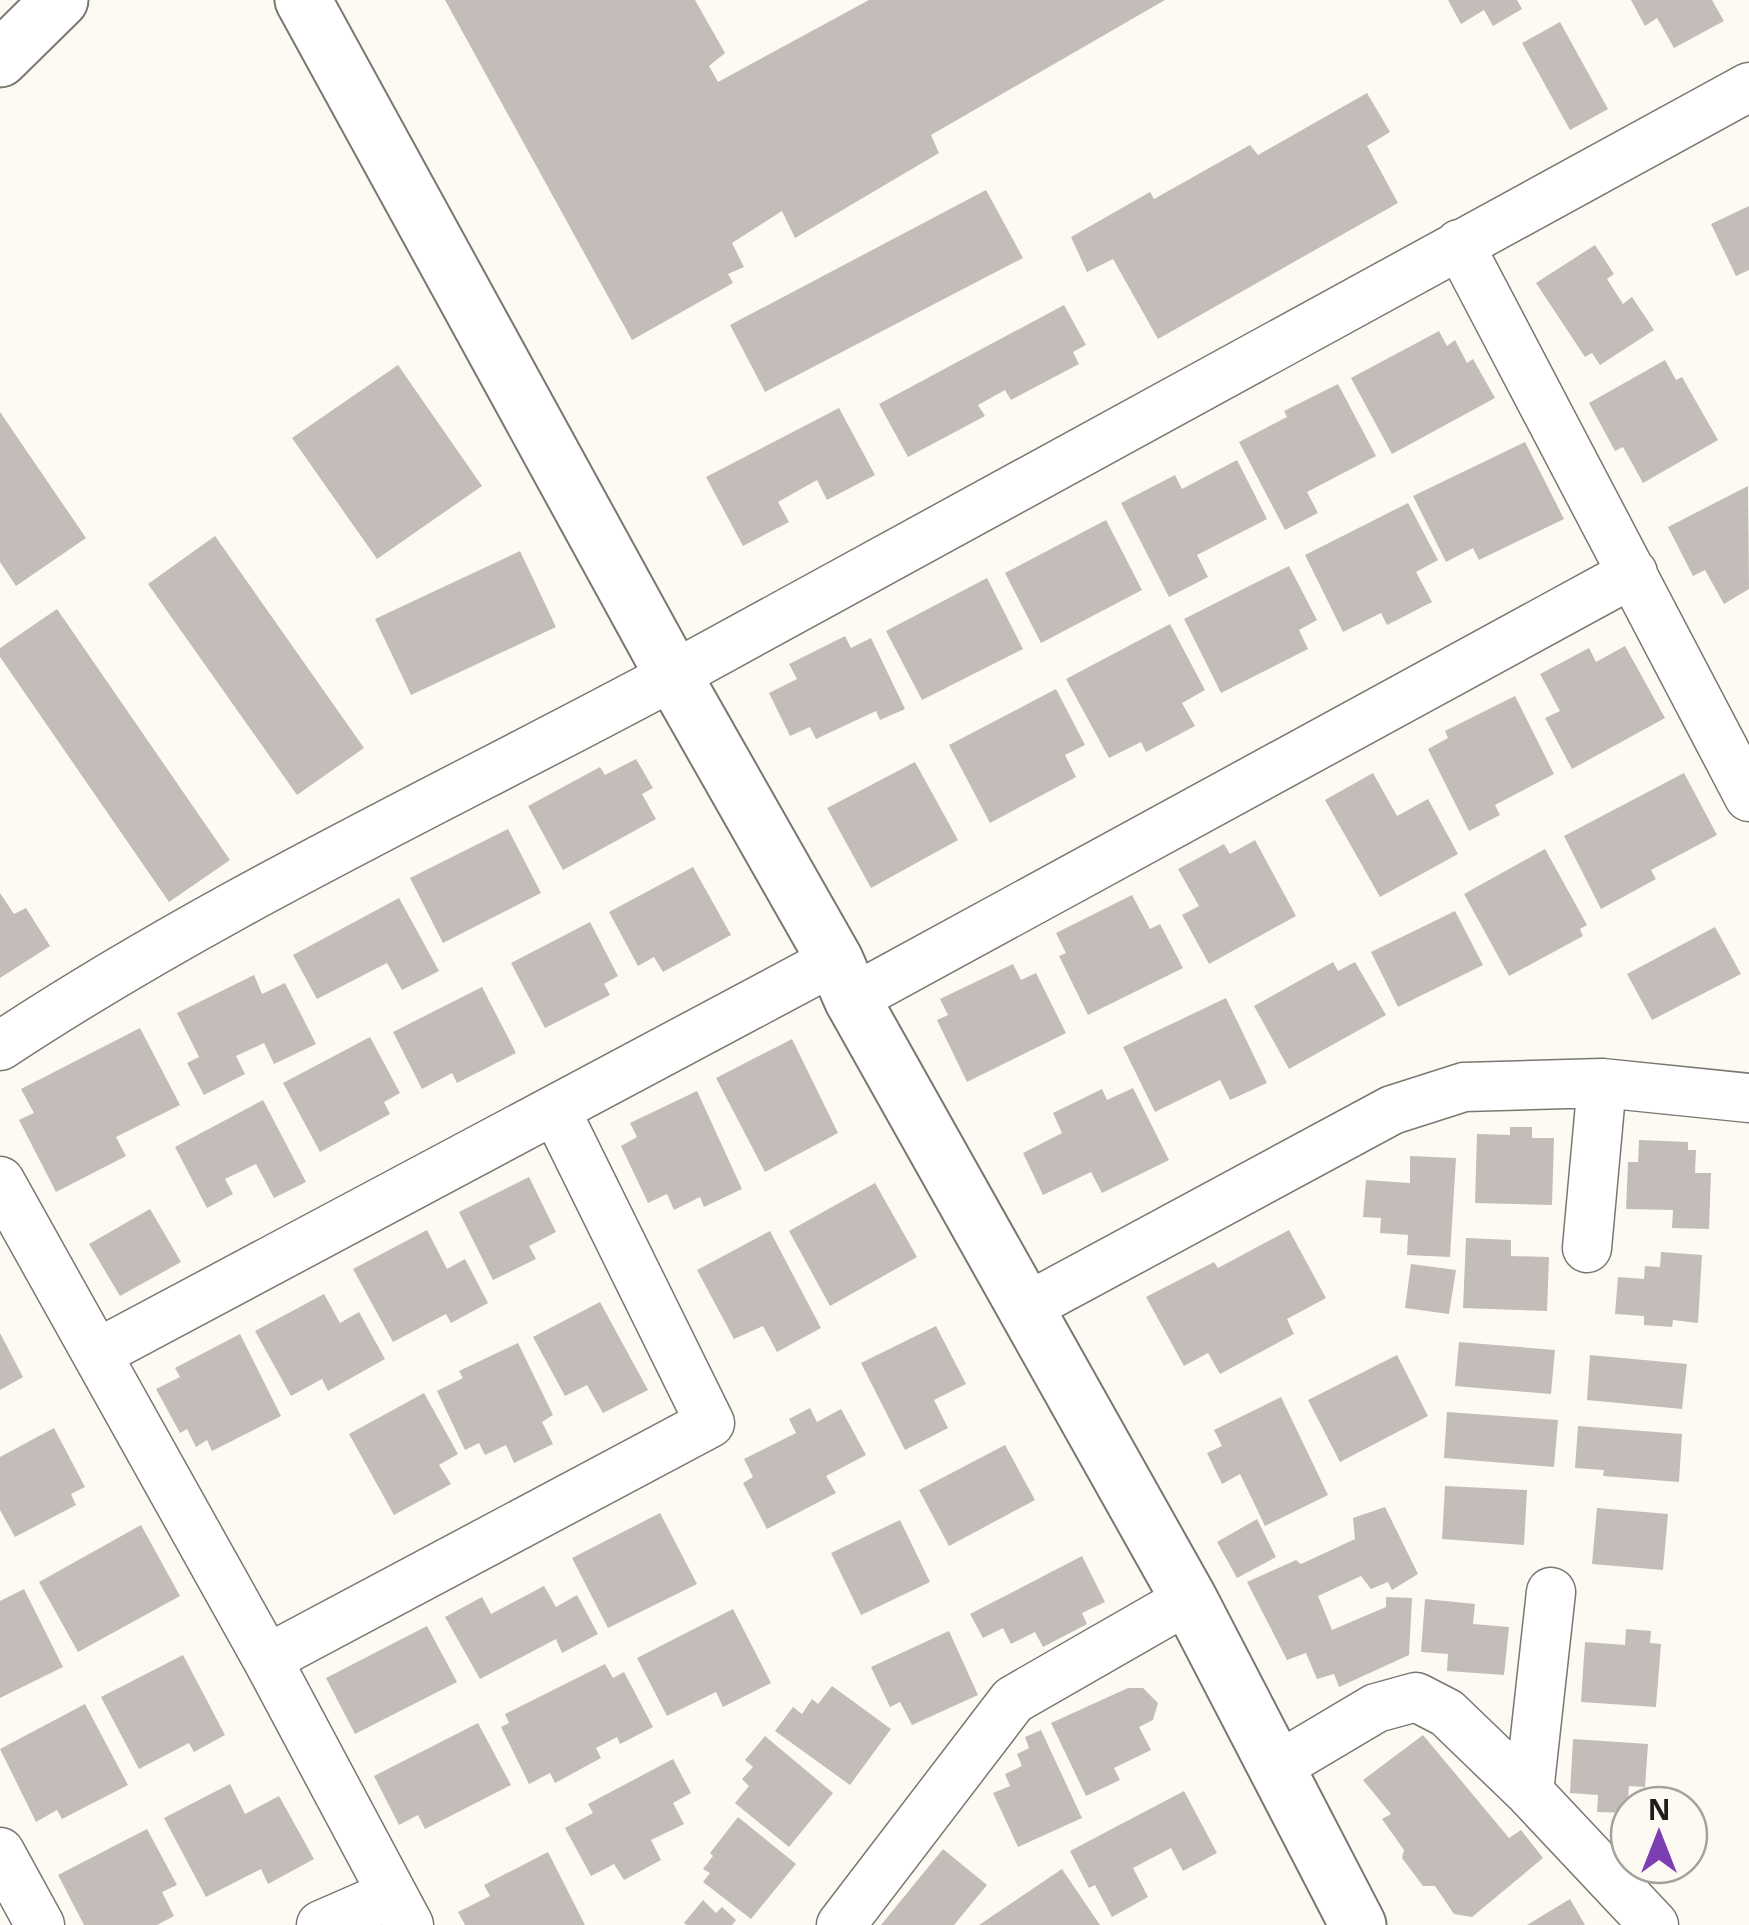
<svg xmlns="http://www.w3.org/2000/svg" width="1749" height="1925" viewBox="0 0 1749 1925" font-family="'Noto Sans',sans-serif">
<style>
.building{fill:#c4bcb9}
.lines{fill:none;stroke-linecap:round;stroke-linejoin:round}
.minor-casing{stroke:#7a7771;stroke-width:51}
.tertiary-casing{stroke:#7a7771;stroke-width:59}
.minor{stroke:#fff;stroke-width:48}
.tertiary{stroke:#fff;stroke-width:55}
</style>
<rect width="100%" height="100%" fill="#fdfaf3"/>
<path class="building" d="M445,0H695L725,53L709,66L718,82L869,0H1165L931,135L939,153L795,238L782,211L732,243L744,267L728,274L733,283L632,340Z
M1448,0H1517L1522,9L1493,26L1484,10L1461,24Z
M1631,0H1712L1724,21L1674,48L1657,18L1645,26Z
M1560,22L1608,109L1570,130L1522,43Z
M1367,93L1390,132L1367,146L1398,203L1158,339L1113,259L1087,272L1071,237L1150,192L1154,199L1250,145L1258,155Z
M986,190L1023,258L765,392L730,325Z
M1749,206V270L1736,276L1711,224Z
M1595,245L1614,274L1607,279L1623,304L1632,297L1654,330L1600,365L1592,353L1585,357L1536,283Z
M1064,305L1086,345L1073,352L1079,364L1011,400L1005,390L978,405L985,416L908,457L879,404Z
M1439,331L1447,346L1455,340L1467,363L1473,359L1495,398L1392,454L1351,378Z
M1665,360L1676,380L1682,377L1718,440L1643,483L1623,447L1615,451L1589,403Z
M398,365L482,486L377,559L292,438Z
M1338,384L1376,456L1307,492L1318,513L1285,530L1239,442L1287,417L1284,411Z
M839,408L875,475L827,500L817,480L778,502L789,522L743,546L706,477Z
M0,412L86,538L16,586L0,562Z
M1525,442L1564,519L1479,560L1473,548L1446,562L1413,496Z
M1237,460L1267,519L1197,555L1208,577L1169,597L1121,503L1175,475L1182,489Z
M1748,486L1749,589L1724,604L1705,570L1693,576L1668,527Z
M1408,503L1438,560L1416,572L1432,602L1387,625L1381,613L1343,632L1305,555Z
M1106,520L1142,590L1041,643L1005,573Z
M215,536L364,748L297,795L148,584Z
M520,551L556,627L411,695L375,619Z
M1289,566L1317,620L1299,630L1308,649L1221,693L1184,619Z
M987,578L1023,649L922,700L886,631Z
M57,609L230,860L169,902L0,657V648Z
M1170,624L1205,690L1182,703L1195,726L1146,752L1141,742L1109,758L1066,679Z
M845,636L851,648L871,638L905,709L880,720L876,711L816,739L810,727L790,736L769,693L797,679L789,664Z
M1625,646L1665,718L1572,769L1545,718L1560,711L1540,674L1589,648L1596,662Z
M1056,689L1085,745L1065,755L1076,777L990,823L949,745Z
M1515,696L1554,774L1495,805L1500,815L1469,831L1428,749L1448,738L1445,731Z
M636,759L653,788L642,794L656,819L563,870L528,806L600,767L605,775Z
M915,762L958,840L871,888L827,808Z
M1373,773L1397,816L1428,799L1458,854L1380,897L1325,800Z
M1684,773L1717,835L1651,870L1656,879L1601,909L1564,836Z
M508,829L541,893L443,943L410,878Z
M1255,840L1296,916L1209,964L1182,915L1199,906L1178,869L1224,844L1230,854Z
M1545,849L1587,925L1580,929L1583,936L1509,976L1464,894Z
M693,867L731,935L663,972L654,957L638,966L609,912Z
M0,893L14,914L26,908L50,946L0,978Z
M1132,895L1150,929L1160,924L1183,968L1088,1015L1059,956L1066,953L1056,933Z
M399,898L439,971L402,990L387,963L317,999L293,955Z
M1455,911L1483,965L1398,1007L1371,952Z
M590,922L618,976L604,984L610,995L545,1028L511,963Z
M1715,927L1741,974L1652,1020L1627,974Z
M1333,962L1338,971L1355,962L1386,1015L1289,1069L1254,1006Z
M1013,964L1021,980L1036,973L1066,1033L967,1082L937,1020L948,1015L940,999Z
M254,975L262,994L285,983L316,1044L274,1064L264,1043L236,1056L245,1074L204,1095L187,1063L199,1057L177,1013Z
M482,987L516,1053L457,1083L452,1073L422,1089L393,1032Z
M1226,998L1267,1083L1230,1100L1220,1080L1155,1112L1123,1047Z
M140,1028L180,1105L116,1137L126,1156L56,1192L19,1120L34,1113L21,1089Z
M370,1037L400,1093L384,1102L390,1114L320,1152L283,1083Z
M792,1039L838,1133L765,1172L716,1078Z
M1133,1088L1169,1160L1102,1193L1091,1172L1043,1195L1023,1153L1062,1133L1053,1113L1102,1089L1107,1100Z
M697,1091L742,1189L704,1207L700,1197L674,1210L667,1194L648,1203L621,1146L637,1137L630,1123Z
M263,1100L306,1182L274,1198L256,1164L225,1179L233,1194L207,1208L175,1147Z
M1510,1127H1532V1138H1554L1552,1205L1475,1203L1477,1134L1510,1135Z
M1639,1140L1688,1142V1150H1696L1695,1173H1711L1709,1229L1672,1228L1673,1210L1626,1209L1628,1162H1638Z
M1410,1156L1456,1158L1450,1257L1407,1255L1408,1235L1380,1233L1381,1218L1363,1217L1366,1180L1410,1183Z
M529,1177L556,1232L529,1246L536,1259L493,1280L459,1212Z
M875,1183L917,1257L830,1306L789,1231Z
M150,1209L181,1262L120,1296L89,1244Z
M427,1230L447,1269L465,1259L488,1303L451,1323L446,1314L393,1342L353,1269Z
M1289,1230L1326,1298L1287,1319L1294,1334L1220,1374L1208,1353L1184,1366L1146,1297L1214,1262L1218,1268Z
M770,1231L821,1328L777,1352L763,1326L734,1339L697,1270Z
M1466,1238L1511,1240V1256L1549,1257L1547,1311L1463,1308Z
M1661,1252L1702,1255L1698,1323L1673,1320L1672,1327L1644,1325V1316L1615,1314L1618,1277L1644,1279L1645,1266L1660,1267Z
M1411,1264L1456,1270L1449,1314L1405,1308Z
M324,1294L340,1323L359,1312L385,1359L328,1391L322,1379L291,1396L255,1331Z
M600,1302L648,1390L603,1413L587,1385L565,1396L533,1337Z
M936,1326L966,1384L934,1400L948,1428L905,1450L861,1363Z
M0,1333L23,1377L0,1390Z
M240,1334L281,1416L212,1451L207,1440L196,1447L187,1429L180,1433L156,1389L180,1377L175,1368Z
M1459,1342L1555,1350L1551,1394L1455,1386Z
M518,1343L553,1415L542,1422L553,1444L514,1463L506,1445L485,1455L479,1443L465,1450L437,1391L463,1378L459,1371Z
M1397,1355L1428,1416L1340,1462L1308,1400Z
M1590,1355L1687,1364L1682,1409L1587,1400Z
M424,1393L458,1454L439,1465L451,1484L394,1515L349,1434Z
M1281,1397L1328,1495L1265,1526L1240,1474L1222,1484L1207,1453L1222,1446L1214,1430Z
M810,1408L817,1422L841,1409L866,1455L826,1476L836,1493L767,1529L743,1483L753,1477L744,1459L796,1433L789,1419Z
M1447,1412L1558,1420L1554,1467L1444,1458Z
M1578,1426L1682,1434L1679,1482L1603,1476L1604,1470L1575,1468Z
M54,1428L85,1487L71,1494L76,1505L15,1537L0,1510V1457Z
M1005,1445L1035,1500L949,1546L919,1490Z
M1445,1486L1527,1490L1524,1545L1442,1539Z
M1385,1507L1418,1574L1392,1590L1388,1582L1371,1589L1361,1576L1318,1596L1332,1630L1386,1607V1597L1412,1598L1409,1655L1339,1687L1334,1674L1317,1679L1306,1653L1287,1660L1247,1582L1296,1560L1301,1564L1355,1539L1353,1518Z
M1597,1508L1668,1514L1663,1570L1592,1564Z
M660,1513L697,1584L608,1628L572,1558Z
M1257,1519L1276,1557L1237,1578L1217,1542Z
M900,1520L930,1582L861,1615L831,1553Z
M141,1525L180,1596L78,1652L39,1582Z
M1082,1556L1105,1602L1082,1613L1087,1624L1043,1647L1035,1632L1011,1644L1003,1628L983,1638L970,1614Z
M544,1586L556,1607L577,1595L598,1634L562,1653L556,1639L480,1679L445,1617L482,1597L491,1614Z
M24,1589L63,1667L0,1698V1601Z
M1425,1599L1475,1604L1473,1624L1509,1627L1504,1675L1447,1671L1448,1654L1421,1652Z
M733,1609L771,1683L723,1707L716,1692L667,1716L637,1658Z
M427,1626L457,1682L355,1734L326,1678Z
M1626,1629L1651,1631L1650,1643L1661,1644L1656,1707L1581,1702L1585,1642L1625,1645Z
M949,1631L978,1695L912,1725L900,1702L890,1707L871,1667Z
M183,1655L225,1735L194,1752L189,1743L139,1769L101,1697Z
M605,1664L613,1678L624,1672L653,1727L620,1744L617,1737L596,1748L601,1758L555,1783L550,1773L529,1784L501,1727L509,1723L505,1714Z
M832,1686L891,1729L850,1785L775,1731L793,1707L802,1714L812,1699L818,1704Z
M1128,1688H1143L1158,1703L1153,1720L1139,1727L1151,1750L1114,1768L1120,1780L1086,1796L1051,1723Z
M85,1704L128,1785L62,1819L57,1810L36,1822L0,1749Z
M478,1723L511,1785L425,1829L418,1815L399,1825L374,1776Z
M1041,1730L1082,1818L1018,1847L993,1793L1010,1786L1005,1774L1022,1766L1017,1754L1029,1748L1025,1737Z
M1423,1735L1509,1838L1521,1830L1543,1858L1472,1917L1454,1914L1435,1886H1423L1402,1858L1404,1850L1382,1819L1391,1814L1363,1780Z
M765,1736L833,1793L789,1847L735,1803L749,1786L742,1779L753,1767L745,1760Z
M1573,1739L1648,1744L1645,1787L1629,1786L1627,1813L1597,1812L1598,1795L1570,1793Z
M673,1759L691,1793L673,1803L684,1824L651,1840L661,1860L624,1880L614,1864L591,1876L565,1828L593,1813L588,1804Z
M230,1784L245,1814L279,1796L314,1859L268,1884L261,1869L206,1897L164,1818Z
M1184,1791L1217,1853L1183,1871L1171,1848L1133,1868L1148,1897L1112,1917L1095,1885L1089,1888L1070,1851Z
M738,1817L796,1864L751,1919L703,1882L710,1873L703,1869L713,1856L710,1853Z
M147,1829L177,1885L162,1892L174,1916L157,1925H84L58,1875Z
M943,1849L987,1885L954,1925H881Z
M548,1852L585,1925H465L458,1912L490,1896L484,1885Z
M1062,1869L1100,1925H979Z
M1570,1899L1585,1925H1527Z
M703,1900L716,1913L722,1907L736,1920L732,1925H687L684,1923Z"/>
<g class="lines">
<g class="minor-casing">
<path id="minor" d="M1459,244L1749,797
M852,999L1633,573
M0,1046C215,904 449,796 676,674C1034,480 1390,281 1749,87
M0,1181L267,1659L409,1925
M1587,1248L1602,1083
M1025,1308L1392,1110L1464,1087L1602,1083L1749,1098
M98,1353L835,960
M267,1659L710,1423L556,1111
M1275,1768L1376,1708L1416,1697L1447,1713L1529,1792L1654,1925
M1529,1792L1551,1592
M0,1852L40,1925
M321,1925L392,1894
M841,1925L1013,1700L1189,1599"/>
</g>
<g class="tertiary-casing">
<path id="tertiary" d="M303,0L673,675L835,960L852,999L1189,1599L1358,1925
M0,59L60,0"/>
</g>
<use href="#minor" class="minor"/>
<use href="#tertiary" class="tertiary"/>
</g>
<g transform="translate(1659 1835)"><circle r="48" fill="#fdfaf3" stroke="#a4a29d" stroke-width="2.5"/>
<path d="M0-8L18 38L0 25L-18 38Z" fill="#7e3eb3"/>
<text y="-15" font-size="28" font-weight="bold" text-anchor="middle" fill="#1f1e1c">N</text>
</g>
</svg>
